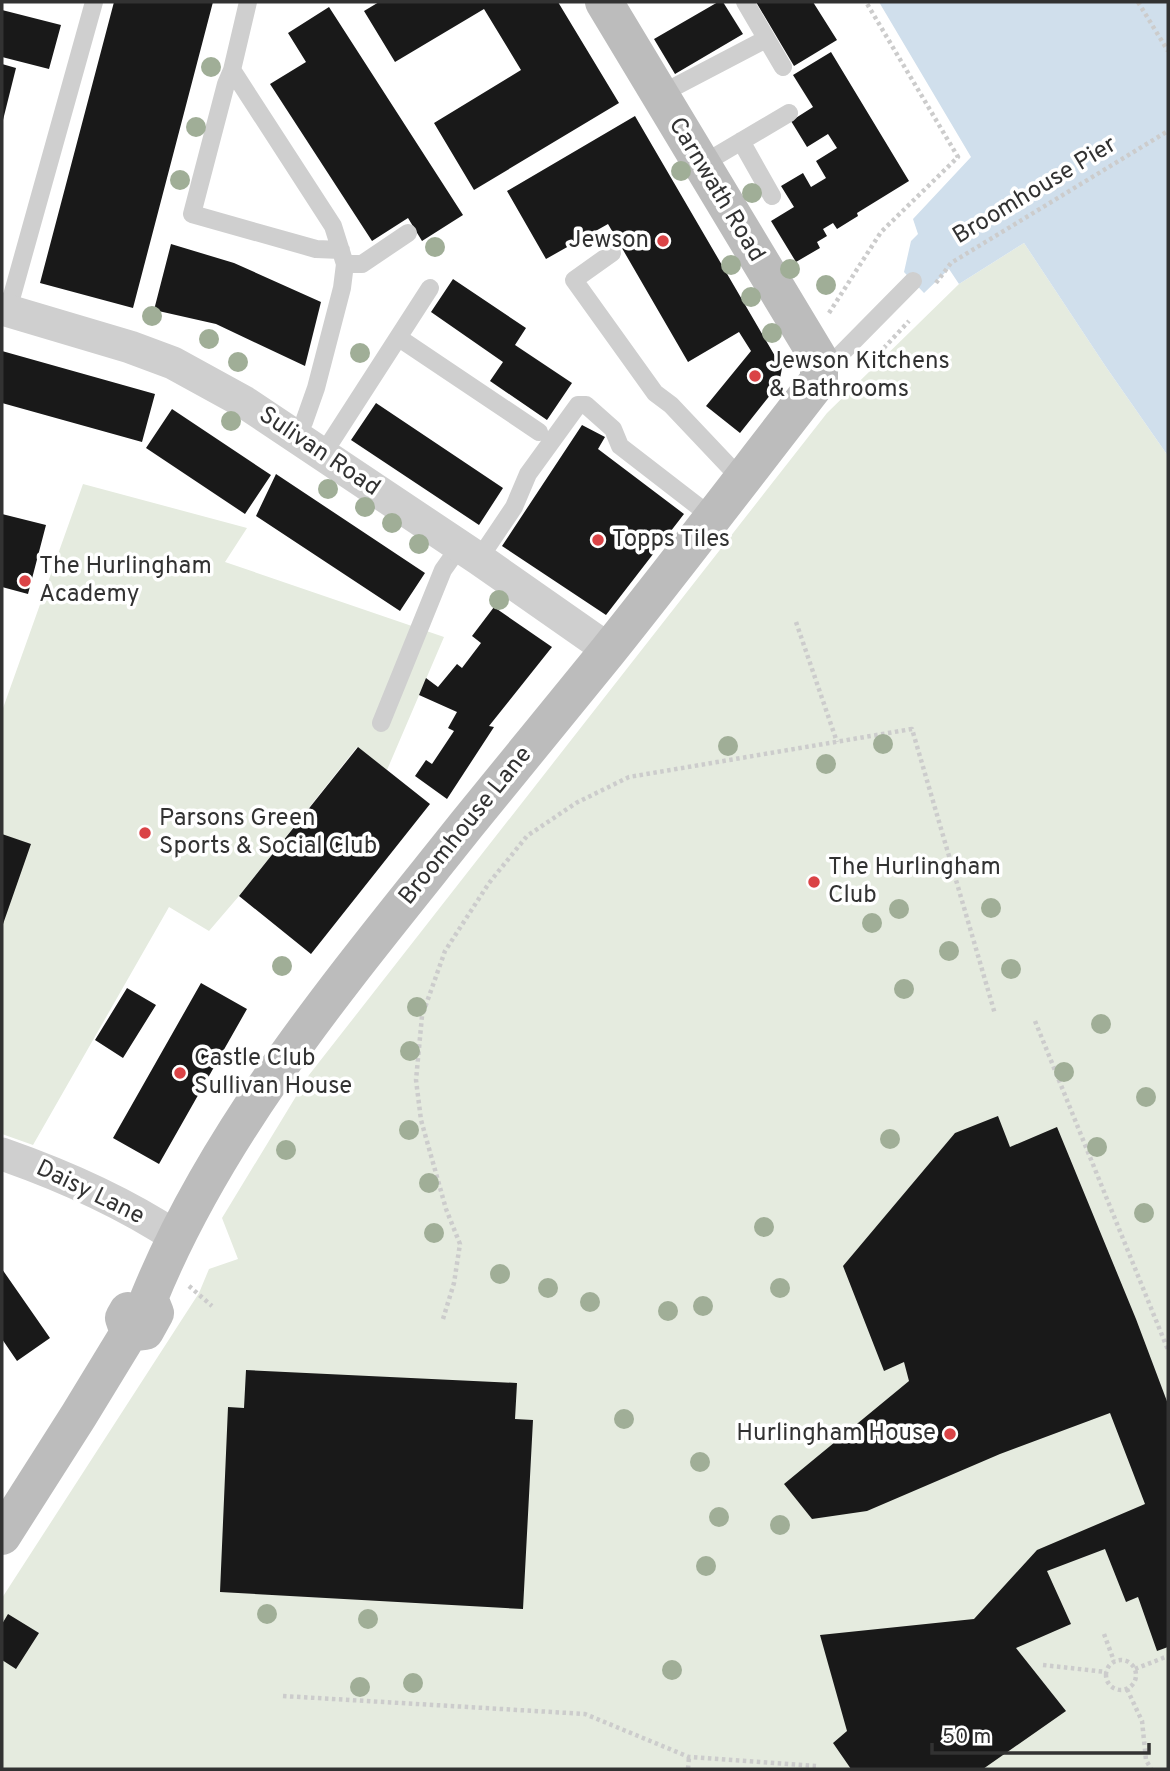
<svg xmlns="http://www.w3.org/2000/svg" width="1170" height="1771" viewBox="0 0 1170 1771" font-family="Overpass,sans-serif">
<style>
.green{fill:#e5ebdf}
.water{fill:#d0dfec}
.building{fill:#191919}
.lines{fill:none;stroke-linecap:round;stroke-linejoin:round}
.path{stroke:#ccc;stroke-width:4.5;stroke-dasharray:3.5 3.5;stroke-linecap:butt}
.lane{stroke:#cfcfcf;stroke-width:18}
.street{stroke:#cfcfcf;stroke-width:33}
.secondary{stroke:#bcbcbc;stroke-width:38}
.tree{fill:#a0ae97}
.poi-dot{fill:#da4346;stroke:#fff;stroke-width:2.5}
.labels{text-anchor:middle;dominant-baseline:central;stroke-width:7;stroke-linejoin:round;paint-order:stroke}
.street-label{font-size:24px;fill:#323232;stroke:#fff}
.poi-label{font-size:24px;fill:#323232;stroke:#fff;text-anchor:start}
</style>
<rect width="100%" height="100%" fill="#fff"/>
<path class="green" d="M1024,243L1106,367L1168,456V1769H2V1598L199,1293L209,1269L238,1259L222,1218L309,1075L827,413L959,284Z
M83,484L247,528L225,562L444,637L387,770L357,747L239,896L209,931L169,907L33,1145L2,1134V711Z"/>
<path class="water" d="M879,2H1168V456L1106,367L1024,243L959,284L949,269L924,293L904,272L911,241L918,234L913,219L971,157Z"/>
<path class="building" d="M114,2H213L133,308L40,283Z
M379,2H558L619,103L474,190L434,123L521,70L484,9L395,62L364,11Z
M718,2H723L743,34L675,74L654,39Z
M756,2H813L837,40L794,66Z
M329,7L463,215L422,241L408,218L372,241L270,84L306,62L288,33Z
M2,10L61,25L49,69L2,57Z
M831,52L909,181L857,213L858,216L837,229L833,223L823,229L827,236L817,242L820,248L796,262L771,221L794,207L781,186L803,173L811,187L826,178L816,161L837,148L828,134L807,147L791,121L813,107L793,75Z
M2,64L16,68L3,120H2Z
M635,116L782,368L779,384L740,433L706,406L751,351L739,332L688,362L608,224L546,259L507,191Z
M171,244L234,263L321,302L305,366L216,324L154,310Z
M453,279L526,328L515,345L572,383L547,420L490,381L503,362L431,312Z
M2,351L155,394L142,442L2,403Z
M376,403L503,488L479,525L351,440Z
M172,409L271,475L245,514L146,448Z
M582,425L605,437L598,449L684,514L606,615L502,546Z
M276,474L425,573L400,611L256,516Z
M2,514L46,525L28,594L2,587Z
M494,607L552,647L489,726L494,727L447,799L415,776L426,760L432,764L454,731L448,728L457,712L419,695L426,678L438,687L457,664L462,668L481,643L472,636Z
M358,747L430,804L311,954L239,896Z
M2,834L31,844L2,927Z
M201,983L247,1009L159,1164L113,1138Z
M127,988L156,1005L123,1058L95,1040Z
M998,1116L1010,1147L1057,1127L1136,1319L1168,1404V1647L1157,1651L1138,1597L1126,1602L1105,1549L1047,1571L1071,1624L1016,1648L1066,1711L983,1769H851L833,1743L847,1731L820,1635L974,1619L1037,1550L1145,1504L1110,1413L1000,1454L867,1511L812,1519L784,1484L909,1381L904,1362L884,1371L843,1266L955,1133Z
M2,1269L50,1338L17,1361L2,1339Z
M246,1370L517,1383L515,1419L533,1420L523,1609L220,1592L228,1407L244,1408Z
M8,1614L39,1633L16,1669L2,1660V1624Z"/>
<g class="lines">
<path class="path" d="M1138,2L1168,51
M936,283L951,263L1168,131
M829,313L881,232L958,157L866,2
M863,362L869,364L909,321
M796,622L837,742
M1035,1021L1168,1350
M189,1286L212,1306
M443,1319L454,1283L460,1244L446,1209L421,1120L416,1080L422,1016L445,951L489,883L527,836L576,803L629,777L912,729L995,1014
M1104,1634L1114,1661
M1106 1675a15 15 0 1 1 30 0a15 15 0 1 1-30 0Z
M1043,1665L1106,1672
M1135,1669L1168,1656
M1127,1689L1142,1721L1146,1760L1151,1769
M283,1696L585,1714L689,1757L816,1766
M688,1769L689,1757"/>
<path class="lane" d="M248,2L232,70L333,226L345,264L342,288L316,388L304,422L295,436
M745,2L783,67
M232,70L226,84L192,214L316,249L341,250
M659,95L766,39
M741,141L772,196
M701,165L789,113
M612,253L574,280L655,393L671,405L741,479
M345,264H362L408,233
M8,310L94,2
M399,338L539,432
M824,375L839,356L913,281
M323,454L430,288
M479,559L514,507L528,474L578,405H586L613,429L620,446L712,517
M381,723L443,570L460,546"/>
<path class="street" d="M2,309L130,347L173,363L244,402L479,559L609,650
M2,1154C62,1175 123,1202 176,1237"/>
<path class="secondary" d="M129,1333L145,1331L155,1313L149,1298C220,1123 351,970 467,824C514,766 561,709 608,651C680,561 749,470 819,380V359L604,2
M2,1536L79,1415L129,1333L124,1318L128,1311"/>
</g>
<g class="tree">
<circle cx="211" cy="67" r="10"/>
<circle cx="196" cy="127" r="10"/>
<circle cx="681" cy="171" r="10"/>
<circle cx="180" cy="180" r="10"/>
<circle cx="752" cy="193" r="10"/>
<circle cx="435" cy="247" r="10"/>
<circle cx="731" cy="265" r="10"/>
<circle cx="790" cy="269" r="10"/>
<circle cx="826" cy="285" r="10"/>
<circle cx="751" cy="297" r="10"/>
<circle cx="152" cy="316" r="10"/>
<circle cx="772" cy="333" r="10"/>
<circle cx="209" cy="339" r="10"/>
<circle cx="360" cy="353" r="10"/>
<circle cx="238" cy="362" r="10"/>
<circle cx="231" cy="421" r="10"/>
<circle cx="328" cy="489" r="10"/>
<circle cx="365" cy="507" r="10"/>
<circle cx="392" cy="523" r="10"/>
<circle cx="419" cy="544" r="10"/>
<circle cx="499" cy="600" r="10"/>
<circle cx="883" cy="744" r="10"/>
<circle cx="728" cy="746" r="10"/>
<circle cx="826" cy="764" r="10"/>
<circle cx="991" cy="908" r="10"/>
<circle cx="899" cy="909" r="10"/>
<circle cx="872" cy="923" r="10"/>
<circle cx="949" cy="951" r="10"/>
<circle cx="282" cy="966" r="10"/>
<circle cx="1011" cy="969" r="10"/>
<circle cx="904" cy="989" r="10"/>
<circle cx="417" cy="1007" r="10"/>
<circle cx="1101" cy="1024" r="10"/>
<circle cx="410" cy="1051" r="10"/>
<circle cx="1064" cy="1072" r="10"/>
<circle cx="1146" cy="1097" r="10"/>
<circle cx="409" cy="1130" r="10"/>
<circle cx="890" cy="1139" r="10"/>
<circle cx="1097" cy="1147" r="10"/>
<circle cx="286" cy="1150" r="10"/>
<circle cx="429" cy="1183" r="10"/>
<circle cx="1144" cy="1213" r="10"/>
<circle cx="764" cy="1227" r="10"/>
<circle cx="434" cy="1233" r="10"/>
<circle cx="500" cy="1274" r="10"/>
<circle cx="548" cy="1288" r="10"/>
<circle cx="780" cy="1288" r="10"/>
<circle cx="590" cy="1302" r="10"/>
<circle cx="703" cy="1306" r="10"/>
<circle cx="668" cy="1311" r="10"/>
<circle cx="624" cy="1419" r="10"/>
<circle cx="700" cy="1462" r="10"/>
<circle cx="719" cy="1517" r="10"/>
<circle cx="780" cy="1525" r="10"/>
<circle cx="706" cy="1566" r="10"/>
<circle cx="267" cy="1614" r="10"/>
<circle cx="368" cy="1619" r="10"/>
<circle cx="672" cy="1670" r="10"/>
<circle cx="413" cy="1683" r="10"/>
<circle cx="360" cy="1687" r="10"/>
</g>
<g class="poi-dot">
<circle cx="663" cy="241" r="7"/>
<circle cx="755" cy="376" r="7"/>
<circle cx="598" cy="540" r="7"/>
<circle cx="25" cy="581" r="7"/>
<circle cx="145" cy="833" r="7"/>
<circle cx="814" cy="882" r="7"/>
<circle cx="180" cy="1073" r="7"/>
<circle cx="950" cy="1434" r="7"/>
</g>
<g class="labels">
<g class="street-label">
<text transform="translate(716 190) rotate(59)">Carnwath Road</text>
<text transform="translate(1035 191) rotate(-31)">Broomhouse Pier</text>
<text transform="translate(319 452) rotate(34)">Sulivan Road</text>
<text transform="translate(466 826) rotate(-51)">Broomhouse Lane</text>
<text transform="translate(90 1193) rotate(26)">Daisy Lane</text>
</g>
<g class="poi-label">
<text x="649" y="241" text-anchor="end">Jewson</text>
<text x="769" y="362">Jewson Kitchens<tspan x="769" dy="28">&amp; Bathrooms</tspan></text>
<text x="612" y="540">Topps Tiles</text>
<text x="39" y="567">The Hurlingham<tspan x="39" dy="28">Academy</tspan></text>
<text x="159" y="819">Parsons Green<tspan x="159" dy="28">Sports &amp; Social Club</tspan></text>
<text x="828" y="868">The Hurlingham<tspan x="828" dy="28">Club</tspan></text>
<text x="194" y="1059">Castle Club<tspan x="194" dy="28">Sullivan House</tspan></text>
<text x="936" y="1434" text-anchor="end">Hurlingham House</text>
</g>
</g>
<rect width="1170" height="1771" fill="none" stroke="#323232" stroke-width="7"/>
<path d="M932 1743v10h217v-10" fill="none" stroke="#323232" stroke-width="3.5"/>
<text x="942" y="1743" font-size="21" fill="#323232" stroke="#ffffff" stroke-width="5" paint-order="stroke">50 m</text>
</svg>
